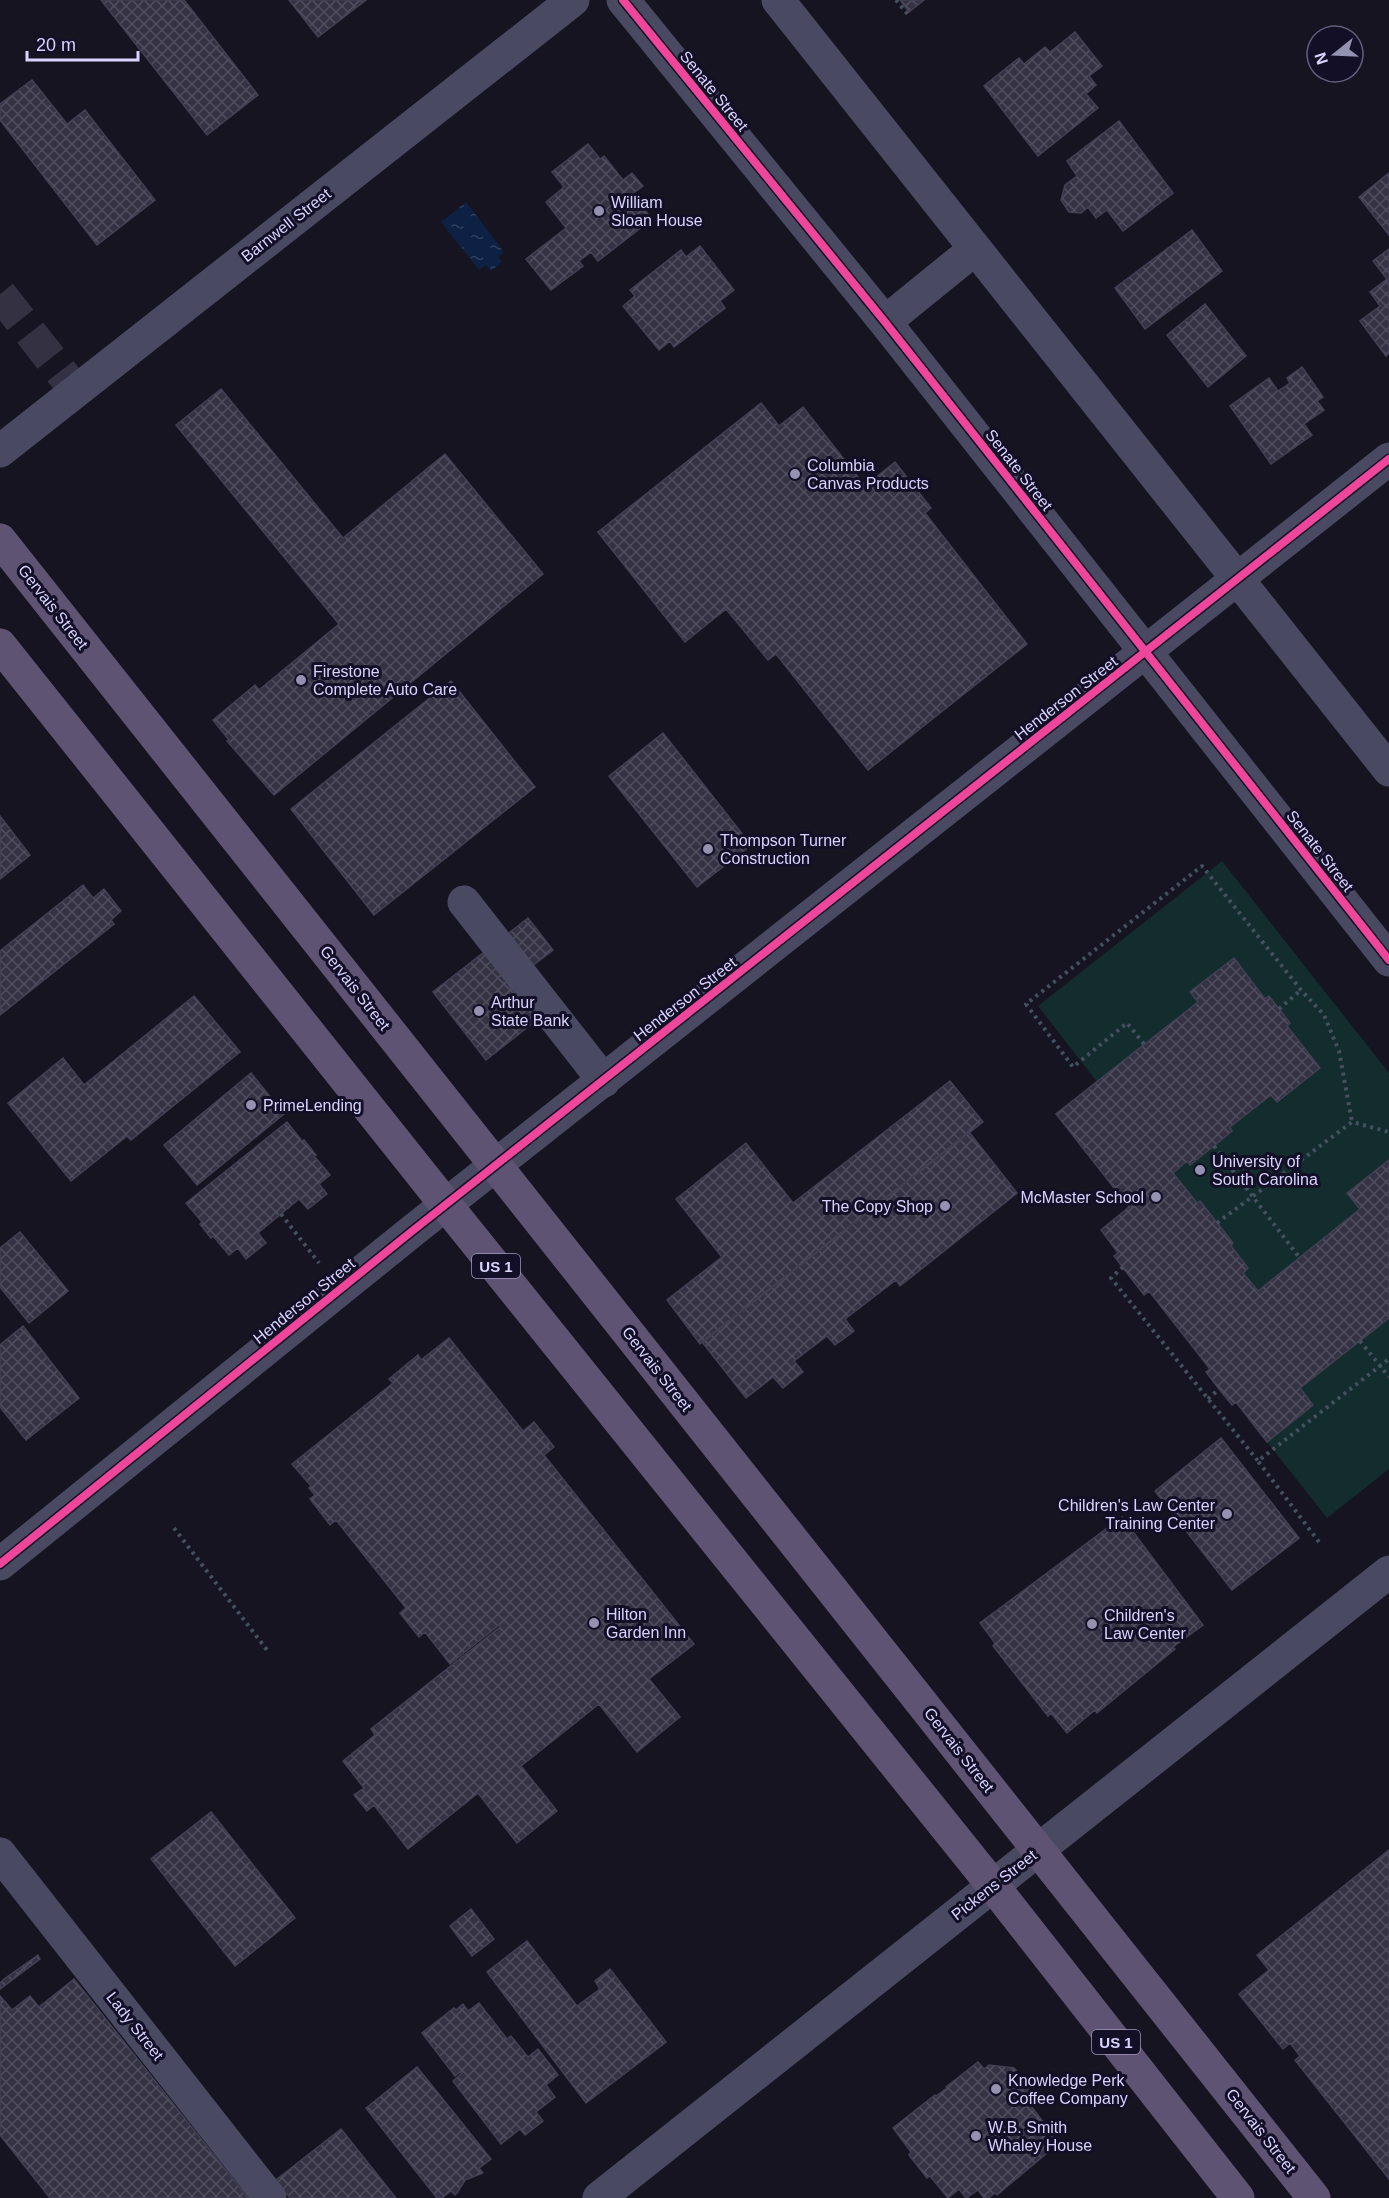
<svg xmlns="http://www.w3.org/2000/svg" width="1389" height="2198" viewBox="0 0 1389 2198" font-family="Arial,sans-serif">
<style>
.green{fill:#132c2d}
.water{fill:url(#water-ripples)}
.building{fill:url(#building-cross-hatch);stroke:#433f54;stroke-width:1.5}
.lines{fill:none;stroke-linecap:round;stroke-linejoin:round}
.minor-tunnel{stroke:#333142;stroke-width:33;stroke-dasharray:33 16;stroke-linecap:butt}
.path{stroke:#44505f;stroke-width:4;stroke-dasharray:3 4.5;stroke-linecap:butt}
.minor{stroke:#4a4962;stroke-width:33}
.major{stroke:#5e5373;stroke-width:33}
.cycleway-casing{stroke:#130f26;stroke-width:11}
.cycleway{stroke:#ed469a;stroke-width:8}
.poi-dot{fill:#9591b1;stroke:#130f26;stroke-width:2}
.labels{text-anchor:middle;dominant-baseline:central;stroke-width:6;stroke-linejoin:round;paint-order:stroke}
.shield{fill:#130f26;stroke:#9e99be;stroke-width:1.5}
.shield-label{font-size:15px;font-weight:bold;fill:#d9d4ff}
.street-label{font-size:16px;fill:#d9d4ff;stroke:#130f26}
.poi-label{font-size:16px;fill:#d9d4ff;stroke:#130f26;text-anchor:start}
</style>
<defs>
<pattern id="water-ripples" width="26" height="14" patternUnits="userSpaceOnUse" patternTransform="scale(1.5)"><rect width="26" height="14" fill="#0d2144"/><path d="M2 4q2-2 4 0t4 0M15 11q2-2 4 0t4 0" fill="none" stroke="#304060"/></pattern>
<pattern id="building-cross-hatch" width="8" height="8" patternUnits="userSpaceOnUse" patternTransform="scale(1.5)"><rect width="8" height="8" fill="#343243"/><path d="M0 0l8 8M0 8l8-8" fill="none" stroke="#514f5f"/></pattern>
</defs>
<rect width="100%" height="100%" fill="#161421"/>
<path class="green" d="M1222,861L1389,1073V1160L1347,1193L1360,1209L1258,1291L1243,1273L1248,1268L1231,1246L1233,1243L1200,1201L1197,1203L1173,1173L1187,1161L1191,1165L1232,1132L1230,1127L1271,1095L1277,1102L1287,1026L1290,1023L1269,996L1265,999L1234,959L1198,1002L1097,1082L1038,1006Z
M1389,1318V1469L1327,1518L1267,1442L1313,1405L1300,1388Z"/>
<path class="water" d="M466,202L504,252L498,257L502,262L491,271L486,265L479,270L441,222Z"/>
<path class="building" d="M101,0H184L258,95L207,135Z
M289,0H366L318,37Z
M900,0H924L909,12Z
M1075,32L1102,66L1089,76L1096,85L1086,94L1098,108L1038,156L984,86L1019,58L1024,64L1045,47L1050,52Z
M32,80L67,124L85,110L155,200L97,245L0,120V104Z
M1119,121L1173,193L1123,231L1107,210L1096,218L1088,207L1081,213L1069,212L1061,200L1065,185L1077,176L1067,161Z
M588,144L600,159L604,156L623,180L632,173L643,186L632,194L652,219L598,261L591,252L579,261L583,266L551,290L526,259L566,228L546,202L564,187L552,172Z
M1389,173V235L1359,197Z
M1192,230L1222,271L1145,329L1115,288Z
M700,246L734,290L720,301L725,308L674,347L670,341L659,350L623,306L635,296L630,290L681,250L686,257Z
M1389,249V353L1386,356L1360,321L1380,306L1370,292L1387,279L1373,261Z
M1205,304L1246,356L1208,387L1167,335Z
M1302,367L1323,397L1317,401L1324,410L1304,424L1312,435L1271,464L1230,406L1269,378L1278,391L1290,383L1287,378Z
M221,389L343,538L445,454L543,574L274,795L227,741L229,740L213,720L255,685L259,690L339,624L176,425Z
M761,403L779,426L803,407L865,486L895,462L931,508L925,513L1027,644L868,770L776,654L768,660L726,609L685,642L598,532Z
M451,681L535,787L374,915L291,809Z
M663,733L751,845L697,887L609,776Z
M0,816L30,855L0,879Z
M83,885L93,898L104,889L121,911L111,920L114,924L0,1015V951Z
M528,918L553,950L515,979L543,1015L486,1060L433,992Z
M1234,958L1265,999L1269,996L1290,1023L1287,1026L1320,1068L1277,1102L1271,1095L1230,1127L1232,1131L1214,1146L1190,1165L1187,1161L1173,1173L1197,1203L1200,1201L1233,1243L1231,1246L1248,1268L1243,1273L1258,1291L1360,1209L1347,1193L1389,1160V1318L1300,1388L1313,1405L1267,1442L1236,1402L1232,1405L1219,1389L1206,1372L1210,1369L1149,1291L1144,1295L1114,1256L1118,1253L1101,1230L1129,1207L1056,1114L1198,1002L1190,992Z
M194,996L240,1052L131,1140L127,1136L71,1181L8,1103L63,1058L84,1085Z
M251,1073L284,1114L197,1185L164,1145Z
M950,1081L983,1122L700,1344L667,1300L722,1257L676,1199L746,1143L793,1203Z
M287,1122L302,1141L304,1140L316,1155L314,1156L330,1175L319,1184L327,1194L308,1209L299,1199L258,1233L266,1243L246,1259L238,1248L229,1255L213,1236L211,1238L200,1224L202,1222L186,1203Z
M969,1132L1017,1193L900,1286L896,1280L845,1319L854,1331L835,1345L827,1336L794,1361L803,1372L783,1388L773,1377L746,1398L702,1342Z
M20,1232L68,1291L29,1323L0,1287V1248Z
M23,1326L79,1398L26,1440L0,1407V1345Z
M449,1338L523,1431L534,1422L554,1447L544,1455L694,1644L649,1679L680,1717L637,1752L599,1704L521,1766L557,1811L517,1843L478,1793L408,1849L374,1805L367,1811L354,1795L364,1788L343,1761L375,1735L371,1729L500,1627L499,1625L450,1664L425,1632L419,1637L400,1613L406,1608L336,1520L330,1525L310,1499L315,1495L309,1488L311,1486L292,1464L393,1383L389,1379L418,1355L421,1360Z
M1221,1438L1299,1538L1232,1590L1155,1491Z
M1122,1517L1203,1625L1173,1647L1175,1649L1097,1713L1095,1710L1067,1733L1051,1713L1048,1716L993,1646L995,1643L980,1623Z
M211,1812L295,1918L235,1966L151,1859Z
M1389,1850V2179L1295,2060L1300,2056L1290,2043L1283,2049L1239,1994L1269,1970L1257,1955Z
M471,1909L494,1939L472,1956L450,1926Z
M527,1941L577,2006L600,1989L595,1981L610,1969L666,2042L586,2103L487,1972Z
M38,1955L40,1959L0,1989V1983L4,1979Z
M74,1979L248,2198H50L0,2135V1996L12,2010L30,1996L39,2007Z
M479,2003L507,2039L511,2036L528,2057L538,2049L558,2075L546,2085L555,2097L536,2112L543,2121L525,2135L520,2129L501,2144L453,2081L462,2073L460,2072L455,2076L422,2033L454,2008L456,2010L463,2004L468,2011Z
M978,2062L984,2069L989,2065L1014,2068L1029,2086L1025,2098L1059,2143L997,2195L995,2193L988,2198H984L978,2190L966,2198L959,2189L948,2198L930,2176L927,2178L909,2155L911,2152L893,2128L935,2095L936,2096L947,2088L946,2087Z
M417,2067L491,2159L479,2168L483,2173L465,2180L457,2193L455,2195L451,2191L442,2198H437L366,2108Z
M341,2129L396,2198H290L276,2180Z"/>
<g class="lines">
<path class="minor-tunnel" d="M0,294L76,391"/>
<path class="path" d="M896,0L910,17
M1279,1009L1301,990
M1144,1044L1127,1023L1073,1067L1026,1004L1202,866L1301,990L1324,1015L1339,1051L1352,1122
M1214,1146L1299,1257
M281,1214L319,1263
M1217,1223L1352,1122L1389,1132
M1123,1267L1111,1278L1258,1461
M1360,1341L1389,1377
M1208,1399L1219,1389
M174,1528L267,1650
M1319,1542L1258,1461L1389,1359"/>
<path class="minor" d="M623,0L885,322L1389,960
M778,0L1389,770
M885,322L975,249
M0,451L573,0
M464,902L604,1081
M0,1564L411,1232L1389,459
M0,1854L270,2198
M599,2198L1389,1572"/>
<path class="major" d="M0,540L1314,2198
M0,645L446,1205L994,1887L1238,2198"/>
<g class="cycleway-casing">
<path id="cycleway" d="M623,0L885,322L1389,960
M0,1564L411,1232L1389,459"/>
</g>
<use href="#cycleway" class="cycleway"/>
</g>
<g class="poi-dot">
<circle cx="599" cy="211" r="6"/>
<circle cx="795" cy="474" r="6"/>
<circle cx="301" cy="680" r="6"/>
<circle cx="708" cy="849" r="6"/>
<circle cx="479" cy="1011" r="6"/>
<circle cx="251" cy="1105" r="6"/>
<circle cx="1200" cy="1170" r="6"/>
<circle cx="1156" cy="1197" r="6"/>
<circle cx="945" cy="1206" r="6"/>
<circle cx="1227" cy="1514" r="6"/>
<circle cx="594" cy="1623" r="6"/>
<circle cx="1092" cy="1624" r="6"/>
<circle cx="996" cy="2089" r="6"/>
<circle cx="976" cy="2136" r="6"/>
</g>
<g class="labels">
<g class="shield">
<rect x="472" y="1254" width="48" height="24" rx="4.5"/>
<rect x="1092" y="2030" width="48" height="24" rx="4.5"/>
</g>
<g class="shield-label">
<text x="496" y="1266">US 1</text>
<text x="1116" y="2042">US 1</text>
</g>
<g class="street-label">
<text transform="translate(714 91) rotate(51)">Senate Street</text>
<text transform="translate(286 225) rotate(-38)">Barnwell Street</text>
<text transform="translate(1019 470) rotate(52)">Senate Street</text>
<text transform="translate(53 607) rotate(52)">Gervais Street</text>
<text transform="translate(1066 698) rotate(-38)">Henderson Street</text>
<text transform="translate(1320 851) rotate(52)">Senate Street</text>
<text transform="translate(355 988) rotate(52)">Gervais Street</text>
<text transform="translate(685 999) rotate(-38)">Henderson Street</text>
<text transform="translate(304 1301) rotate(-39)">Henderson Street</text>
<text transform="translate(657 1369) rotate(52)">Gervais Street</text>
<text transform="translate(959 1750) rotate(52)">Gervais Street</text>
<text transform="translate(994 1885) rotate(-38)">Pickens Street</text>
<text transform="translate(135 2026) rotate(52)">Lady Street</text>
<text transform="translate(1261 2131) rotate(52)">Gervais Street</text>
</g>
<g class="poi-label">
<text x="611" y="202">William<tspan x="611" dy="18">Sloan House</tspan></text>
<text x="807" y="465">Columbia<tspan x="807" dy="18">Canvas Products</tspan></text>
<text x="313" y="671">Firestone<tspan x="313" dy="18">Complete Auto Care</tspan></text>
<text x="720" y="840">Thompson Turner<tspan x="720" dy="18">Construction</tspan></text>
<text x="491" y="1002">Arthur<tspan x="491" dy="18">State Bank</tspan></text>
<text x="263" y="1105">PrimeLending</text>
<text x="1212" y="1161">University of<tspan x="1212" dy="18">South Carolina</tspan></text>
<text x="1144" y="1197" text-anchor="end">McMaster School</text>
<text x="933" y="1206" text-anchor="end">The Copy Shop</text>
<text x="1215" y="1505" text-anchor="end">Children's Law Center<tspan x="1215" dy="18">Training Center</tspan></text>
<text x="606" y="1614">Hilton<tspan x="606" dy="18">Garden Inn</tspan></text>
<text x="1104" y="1615">Children's<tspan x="1104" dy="18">Law Center</tspan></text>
<text x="1008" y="2080">Knowledge Perk<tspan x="1008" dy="18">Coffee Company</tspan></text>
<text x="988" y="2127">W.B. Smith<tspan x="988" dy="18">Whaley House</tspan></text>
</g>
</g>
<g transform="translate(1335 54) rotate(252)"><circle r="28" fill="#130f26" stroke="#625e7d" stroke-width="1.5"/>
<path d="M0-4.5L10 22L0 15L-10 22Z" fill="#9591b1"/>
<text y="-9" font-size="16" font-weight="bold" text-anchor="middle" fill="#d9d4ff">N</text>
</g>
<path d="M27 51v9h111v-9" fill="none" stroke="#d9d4ff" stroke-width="3"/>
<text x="36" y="51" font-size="18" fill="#d9d4ff" stroke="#130f26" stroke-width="4.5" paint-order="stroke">20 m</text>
</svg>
